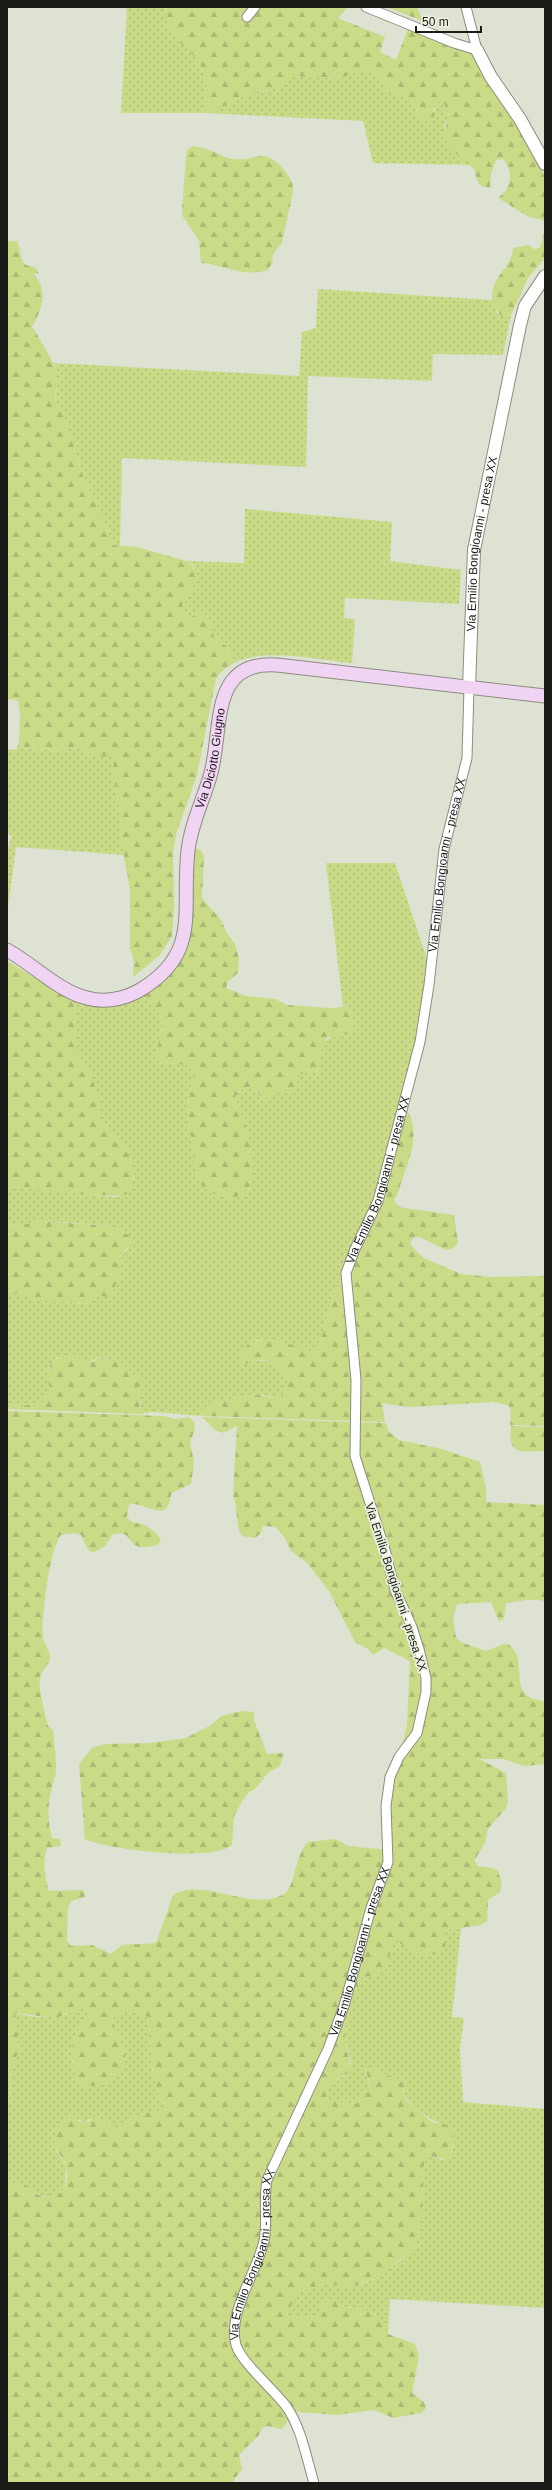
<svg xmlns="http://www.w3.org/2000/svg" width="552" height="2490" viewBox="0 0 552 2490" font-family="Helvetica,sans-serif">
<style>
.grass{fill:url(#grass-dots)}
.forest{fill:url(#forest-firs)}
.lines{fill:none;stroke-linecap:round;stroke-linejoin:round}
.minor-casing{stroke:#8a8d7f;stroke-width:11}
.tertiary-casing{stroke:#8a8d7f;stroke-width:14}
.secondary-casing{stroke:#8a8d7f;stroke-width:15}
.minor{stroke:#fff;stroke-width:9}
.tertiary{stroke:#fff;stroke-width:12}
.secondary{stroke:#f1d4f4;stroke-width:13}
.labels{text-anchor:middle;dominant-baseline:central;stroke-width:3.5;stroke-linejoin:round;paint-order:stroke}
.street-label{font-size:12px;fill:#1a1b16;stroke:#ecf0e0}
</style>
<defs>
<pattern id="grass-dots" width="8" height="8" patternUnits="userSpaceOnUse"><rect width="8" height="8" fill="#c9db87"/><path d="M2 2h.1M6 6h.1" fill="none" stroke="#acbb74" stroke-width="1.8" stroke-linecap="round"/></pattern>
<pattern id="forest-firs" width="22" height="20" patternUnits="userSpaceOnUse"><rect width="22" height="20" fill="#c9db87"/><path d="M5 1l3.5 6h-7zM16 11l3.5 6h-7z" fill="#acbb74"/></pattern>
</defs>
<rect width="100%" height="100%" fill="#dee2d3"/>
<path class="grass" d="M127,7H166C163,42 193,44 202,69C207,81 205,100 206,113C218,111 226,103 237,99C260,88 268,98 289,76L341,78L361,70L382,77L386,91L412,99L417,113L435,111L433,104L439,101L445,105L447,119L444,126L453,150L469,165L373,163L363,121L206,113H121Z
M318,289L492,300L497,313L502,317L511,315L503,355L433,354L432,381L308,376L306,467L122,458L120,546L113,545L97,504L84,479L65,418L55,399L59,376L54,363L299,376L302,332L316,328Z
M245,509L392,522L390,561L461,570L459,604L345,598L344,618L355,619L352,663C317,660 265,647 234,663L226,646L214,638L212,624L203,611L191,617L185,615L181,609C188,595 200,583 193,565L186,561L244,563Z
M19,743L24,747L31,749L60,751L66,748L80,747L93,756H115L113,771L120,813V835L125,855L16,847L7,916V855L11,836L7,832V749L16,750Z
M326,863H395L428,962L417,1038L402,1110L386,1150L381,1185L332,1298L317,1353L277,1341L257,1340L245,1349L251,1361C264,1358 290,1367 288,1384C287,1388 284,1392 283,1396L276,1398L264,1395L235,1398L200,1414L201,1416L153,1412L139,1414L141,1402L131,1374L122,1363L101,1356L89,1362H83L77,1357L57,1358C44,1366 48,1376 50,1389L43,1402L22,1406L7,1405V1290L52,1301L86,1304L91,1292L97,1295L112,1294L120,1274L122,1254L128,1249L131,1236L111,1226L76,1223L40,1221L19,1225L7,1224V1186L115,1197L123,1196L134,1179L133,1172L110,1131L99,1121V1100L81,1064L77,1052L74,1001C98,1007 123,992 143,998C151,1001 157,1012 162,1019L156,1061L191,1066L194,1073L187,1108L197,1179C209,1197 233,1198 250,1189L247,1132L244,1118L232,1101C236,1095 246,1081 255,1090C258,1093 259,1097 263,1100L276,1093H283L300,1074L320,1071V1056L323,1043L334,1034L341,1035L355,1024L349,1010L343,1007Z
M461,1928L452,2017L464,2018L460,2049L463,2102L545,2109V2308L390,2299L388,2334L384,2329L357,2307H344L340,2301L310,2318L288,2316L287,2309C293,2304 295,2298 300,2293C305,2289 325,2283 332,2284C335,2284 337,2287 340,2287C369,2288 397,2266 415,2245C422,2237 423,2176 424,2161L430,2156L443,2160L452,2153L455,2132C439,2123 410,2110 403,2092L406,2086L405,2079C390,2081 379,2067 365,2069C371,2093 374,2084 356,2104L327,2101L326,2087L345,2075L351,2064L345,2037L347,2002L359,1986V1979C367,1974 376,1978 383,1972C392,1963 387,1949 397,1940L401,1946L446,1949L444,1936L447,1930Z
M80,2008L88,2009L89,2015C69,2038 67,2057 80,2085C99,2090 126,2079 125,2056C125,2051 122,2047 121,2042C119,2033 118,2029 112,2022L114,2016C124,2011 138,2011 148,2017L152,2067L158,2094L165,2106C157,2115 150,2111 139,2115C131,2119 122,2124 113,2127L102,2120L89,2119L84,2124L79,2119L55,2149L66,2166L65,2187L55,2197L48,2198L7,2182V2104L10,2096L11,2075L19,2048L14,2013L35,2017L62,2016Z"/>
<path class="forest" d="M166,7H348L338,18L385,37L380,52L396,60L408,29L469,50L489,85L519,129L545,177V224L543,220L529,217L498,198C512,188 514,172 503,159L496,160L491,174L490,188C477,187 477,180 474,169L458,156L444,139L447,119L445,105L439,101L433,104L434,118L428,122L420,120L412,99L385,91L382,77L361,70L341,78L289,76L280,87L238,98L213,112L206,113C205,100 207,81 202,69C193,44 163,43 166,7Z
M386,7H417L423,21Z
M193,146C207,147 216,154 228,158C255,165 261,143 284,170C290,177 294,184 293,192L282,243L273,254L272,263L268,270C242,278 227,265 201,263L199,240L183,217L182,210L186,157L187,150Z
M545,229V258L528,278L511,315L502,317L493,306C487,276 511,272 513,248L528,245L534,249L540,248Z
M7,241H17C23,253 17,266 35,267L39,273L33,274C49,288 42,311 32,327C37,333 59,372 59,377C58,384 55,391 55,399L65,418L84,479L97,504L113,545L137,547L186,561C207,574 188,595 181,609L185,615L191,617L203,611L212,624L214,638L226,646L234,663L224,669L216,678L197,775L176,834L173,853L174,905L172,936L160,955L133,977L134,962L130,948V890L120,835V813L113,771L114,757L93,756L80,747L66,748L60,751L31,749L24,747L19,743L20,713L18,700L7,699Z
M190,847L201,850L204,856L202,898L221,920L227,933L235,944L239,959L238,973L228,981L226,988L246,996L275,999L287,1005L329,1008L343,1007L349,1010L355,1024V1032L327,1037L321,1049L320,1071L300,1074L299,1081L289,1092L276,1093L263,1100L255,1089L247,1087L240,1090L232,1101C235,1108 242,1112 244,1119C250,1135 256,1182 246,1195H239L233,1199C220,1198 205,1191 197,1179L187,1108L194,1073L191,1066L156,1061L162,1019C153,1005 149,999 131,997L182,952Z
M7,961L74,1001L77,1052L81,1064L91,1073L99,1100V1121C103,1126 106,1128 111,1131C132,1148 139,1167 129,1192L123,1196L73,1194L7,1186Z
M402,1110L409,1113C418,1133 412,1154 404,1174C400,1183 400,1192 394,1200L398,1206L404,1208L454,1215L458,1243L453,1248L446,1250L420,1237H414L410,1243L414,1249L424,1258L461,1274L490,1277L545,1276V1426L510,1425L511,1411L508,1405L494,1402L409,1407L382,1403L385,1422L201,1416C200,1408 207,1403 214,1401L257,1395L276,1398L283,1396C284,1392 287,1388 288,1384C290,1371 270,1360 260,1360C254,1360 250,1362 245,1365L239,1361C244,1329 282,1342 304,1348C309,1350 311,1353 317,1353L332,1298L340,1279L358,1249L384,1171L387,1143Z
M40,1221L111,1226L131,1236V1243L122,1254L120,1274L112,1294L105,1297L91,1292V1299L86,1304L37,1300L7,1290V1224L19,1225Z
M71,1353C84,1360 87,1368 101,1356L122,1363L131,1374L138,1375L142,1381L139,1414L7,1409V1405L22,1406L43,1402L50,1389L47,1375L51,1362Z
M7,1411L164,1416L175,1419L189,1417L194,1422L195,1429L190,1442L194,1462L191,1484L172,1493C170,1498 170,1502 168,1506C163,1518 140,1502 129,1504L127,1517L132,1522C146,1524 152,1528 161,1539L157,1545C151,1546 143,1549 137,1546C126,1540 131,1531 113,1534L105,1546L92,1553L87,1548L81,1535L75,1533L61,1535C50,1548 41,1617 43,1636C43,1643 49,1648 50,1656C50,1665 42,1669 40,1678C38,1688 45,1715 48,1726L53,1730C54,1744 58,1763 55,1777C48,1799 46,1815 52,1838L60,1839L61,1846L47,1848C42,1859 45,1879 49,1891L83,1890L85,1897L71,1901L68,1907L67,1941L71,1946L92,1945L111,1954L122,1945L156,1943L173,1895C202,1876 253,1913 284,1894C296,1886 294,1856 308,1842L336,1839L348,1846L389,1850L382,1808L399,1762L407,1724L410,1661L384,1648L373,1655L368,1649L355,1642L329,1591L308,1564L291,1551L285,1538L276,1527L263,1526L261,1533L255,1538L242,1536C234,1523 239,1509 233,1496L237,1426L224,1433L216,1431L202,1417L386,1423L389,1432L399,1440L442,1449L480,1462L486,1488V1502L545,1505V1602C536,1597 517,1602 506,1603L504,1618L499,1622L491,1602L457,1604L453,1618L456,1638L461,1642L486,1651L506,1643C533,1658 502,1698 545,1701V1764L524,1766L504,1759H479L506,1773L508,1801L506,1808L488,1829L485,1843L474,1861L478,1866L492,1868L498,1871L502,1884L500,1892L488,1900L487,1921L481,1925L447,1930L444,1936L446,1949C429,1960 409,1956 397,1940C387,1949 392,1963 383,1972C376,1978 367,1974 359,1979L358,1993L347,2002L345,2037L351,2070L326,2087L327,2101L356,2104C371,2087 373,2091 365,2069C380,2067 390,2081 405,2079L406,2086L403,2092L406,2100L432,2122L453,2126L455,2132L450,2160L430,2156L424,2161L422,2217L416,2245L389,2269L378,2277L346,2289L333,2284L319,2285L300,2293L292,2305L287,2309L288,2316L310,2318L320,2311L321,2304L333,2298L340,2301L344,2307C349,2308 352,2307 357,2307C371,2308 382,2324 388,2334L415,2344L419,2357L412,2393L424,2402L426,2408L421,2413L393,2418L374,2410L337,2415L298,2412L291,2416L282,2429L268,2426L262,2428L259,2435L239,2455L242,2469L232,2483H7V2182C13,2182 23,2182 28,2186C32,2188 33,2192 37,2194C50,2202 64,2195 67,2180C71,2150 37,2151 65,2118L72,2117L84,2124L96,2117L113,2127C122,2124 131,2119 139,2115C149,2111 157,2115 165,2106L158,2094L152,2067L148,2017C138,2011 124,2011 114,2016L112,2022C118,2029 119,2033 121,2042C122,2047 125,2051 125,2056C126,2079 99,2090 80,2085C67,2057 69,2038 89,2015L88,2009L80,2008L56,2018L15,2013L19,2048L11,2075L10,2096L7,2104Z
M511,1426L545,1427V1451C521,1451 508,1457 511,1426Z
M241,1711L254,1712V1720L267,1754L284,1753L280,1766L268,1773L255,1789L249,1792L244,1798L234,1816L232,1845C213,1862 108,1850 85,1839L79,1764L92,1748L105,1744L150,1743L186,1738L211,1725L221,1716Z"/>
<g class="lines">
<g class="minor-casing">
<g id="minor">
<path d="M366,7L454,43L477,50"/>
<path d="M466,7L477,50"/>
<path d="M247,17L255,7"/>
<path id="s1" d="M314,2483C306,2457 302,2429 286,2406C274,2390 241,2362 236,2345C227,2313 257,2272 264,2241C268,2221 263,2201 267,2180L328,2049L344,2006L371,1908L388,1862L386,1806L390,1777L399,1757L417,1733L426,1692V1678L419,1649L412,1627L395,1590L385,1550L355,1456L356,1380L346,1273L355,1249L378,1201L420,1042L429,985L444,849L467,758L469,688"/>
</g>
</g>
<g class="tertiary-casing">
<g id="tertiary">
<path d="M477,50L491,77L520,119L545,164"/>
<path id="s2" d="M469,688L474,550L520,325L525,306L545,276"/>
</g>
</g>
<g class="secondary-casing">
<g id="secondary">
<path id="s3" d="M7,950C33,964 58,991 87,998C104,1003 125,999 140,990C202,953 181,910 188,851C191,823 204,799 211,773C223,728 209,660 277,665L545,696"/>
</g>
</g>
<use href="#minor" class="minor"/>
<use href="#tertiary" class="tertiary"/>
<use href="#secondary" class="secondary"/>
</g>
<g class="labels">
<g class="street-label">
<text stroke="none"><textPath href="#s2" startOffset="145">Via Emilio Bongioanni - presa XX</textPath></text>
<text stroke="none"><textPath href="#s3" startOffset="401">Via Diciotto Giugno</textPath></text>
<text stroke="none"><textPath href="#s1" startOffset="1706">Via Emilio Bongioanni - presa XX</textPath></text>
<text stroke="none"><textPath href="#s1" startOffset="1382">Via Emilio Bongioanni - presa XX</textPath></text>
<text transform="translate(396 1587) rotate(72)">Via Emilio Bongioanni - presa XX</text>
<text stroke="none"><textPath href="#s1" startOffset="579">Via Emilio Bongioanni - presa XX</textPath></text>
<text stroke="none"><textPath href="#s1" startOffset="255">Via Emilio Bongioanni - presa XX</textPath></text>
</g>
</g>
<rect width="552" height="2490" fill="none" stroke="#1a1b16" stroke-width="16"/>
<path d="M416 26v6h65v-6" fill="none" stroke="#1a1b16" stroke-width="2"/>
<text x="422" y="26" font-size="12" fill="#1a1b16" stroke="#ecf0e0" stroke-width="3" paint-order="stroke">50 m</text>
</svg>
